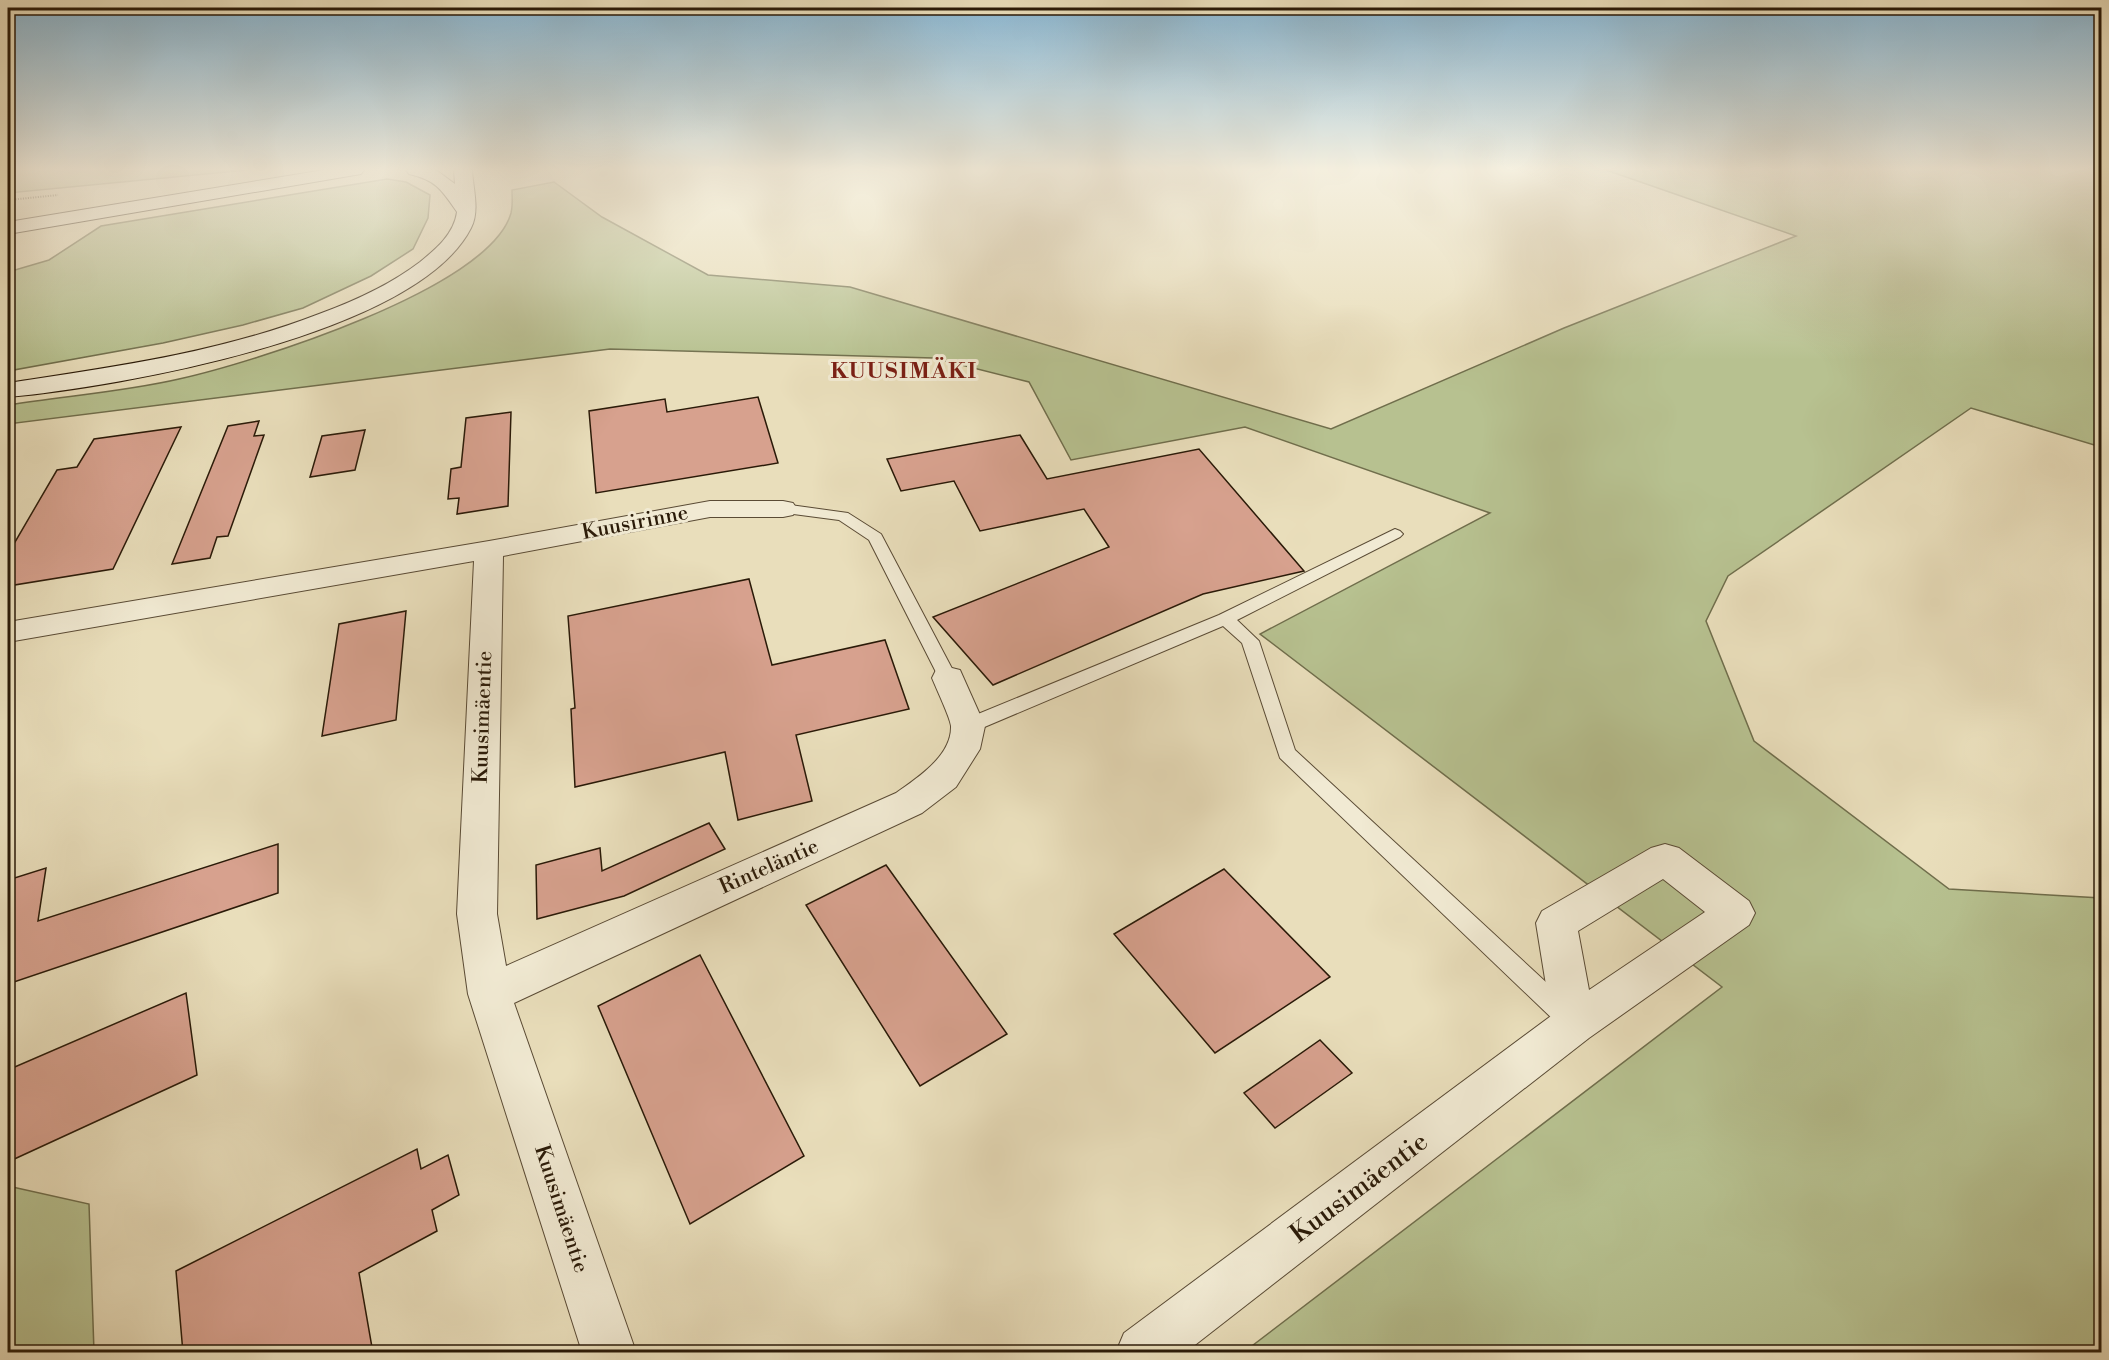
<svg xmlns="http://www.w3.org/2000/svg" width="2109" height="1360" viewBox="0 0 2109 1360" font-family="'Libre Bodoni',serif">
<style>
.green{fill:#b7c190;stroke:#706e4c;stroke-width:1.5}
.building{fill:#d7a18e;stroke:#2a1a08;stroke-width:1.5}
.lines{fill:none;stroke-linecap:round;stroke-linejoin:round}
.lane-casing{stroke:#5a4b35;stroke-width:2}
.street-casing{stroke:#5a4b35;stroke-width:2}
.secondary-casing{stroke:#2a1a08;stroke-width:2}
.path{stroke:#2a1a08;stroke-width:2;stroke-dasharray:1 1.5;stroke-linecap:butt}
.lane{fill:#f1ead3;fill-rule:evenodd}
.street{fill:#f1ead3;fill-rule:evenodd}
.secondary{fill:#f1ead3;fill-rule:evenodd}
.labels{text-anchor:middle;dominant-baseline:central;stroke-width:6;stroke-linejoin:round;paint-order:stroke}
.street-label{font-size:21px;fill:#2a1a08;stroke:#f1ead3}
.far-district-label{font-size:22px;font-weight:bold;letter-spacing:1.5px;fill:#7a1f14;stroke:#f1ead3}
.near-street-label{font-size:26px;fill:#2a1a08;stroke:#f1ead3}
</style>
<rect width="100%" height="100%" fill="#e9debb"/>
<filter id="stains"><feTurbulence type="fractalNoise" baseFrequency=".00333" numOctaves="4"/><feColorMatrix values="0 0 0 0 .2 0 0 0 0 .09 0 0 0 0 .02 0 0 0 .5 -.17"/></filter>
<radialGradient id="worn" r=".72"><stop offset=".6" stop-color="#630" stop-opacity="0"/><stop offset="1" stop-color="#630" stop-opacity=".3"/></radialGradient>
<path class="green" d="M8,170H247L8,193Z
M1606,170H2101V447L1971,408L1728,576L1706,621L1754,741L1949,889L2101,898V1352H1244L1722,987L1260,634L1490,513L1245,427L1071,460L1029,382L934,358L610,349L8,424V405C64,396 123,392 179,379C251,363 490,289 511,213C513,205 512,198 512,190L554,182L602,217L708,275L850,287L1331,429L1564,328L1796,236Z
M387,179L406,182L430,195L428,218L413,249L371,276L303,308L243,325L163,343L8,371V272L49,260L101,226Z
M8,1186L89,1204L94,1352H8Z"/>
<path class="building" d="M758,397L778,463L596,493L589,411L665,399L667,412Z
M511,412L508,506L457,514L459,498L448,499L451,469L461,467L466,418Z
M259,421L254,436L264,435L228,536L217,537L210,558L172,564L228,426Z
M181,427L113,569L8,586V554L57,470L77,467L94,439Z
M365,430L355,470L310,477L322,436Z
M1020,435L1047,479L1199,449L1304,571L1203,594L993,685L933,617L1109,547L1084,509L980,531L954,481L901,491L887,459Z
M749,579L772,665L885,640L909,709L796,735L812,801L738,820L725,752L575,787L571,709L575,708L568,616Z
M406,611L396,720L322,736L339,624Z
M709,823L725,849L624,896L537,919L536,865L600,848L602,871Z
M278,844V893L8,984V880L46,868L38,921Z
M886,865L1007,1034L920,1086L806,905Z
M1224,869L1330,977L1215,1053L1114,934Z
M700,955L804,1156L690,1224L598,1006Z
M186,993L197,1075L10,1161V1069Z
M1320,1040L1352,1073L1275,1128L1244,1093Z
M417,1149L421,1169L448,1155L459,1195L432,1210L437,1231L359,1273L373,1353H183L176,1271Z"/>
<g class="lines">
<g class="lane-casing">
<path id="lane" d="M783,504L848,513L881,534L957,678L954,682H942L939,678L869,540L839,520L778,512L775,509L778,506Z
M1395,529L1400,531L1403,534L1400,537L1237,620L1259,641L1295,750L1574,1008L1578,1016L1574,1024L1566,1027L1558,1024L1280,758L1242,643L1223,626L975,731L968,733L961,731L959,726L961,721L1219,615Z"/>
</g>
<g class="street-casing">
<path id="street" d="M710,501H783L793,503L797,509L793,515L783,517H710L503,556L497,914L506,966L896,793C917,778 952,756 951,726C950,717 936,688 932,678L936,670L948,667L960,670L985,726L980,749L956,787L922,813L514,1003L636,1352H582L468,994L457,914L474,561L8,642V622L489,541Z
M1665,844L1679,848L1749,901L1755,913L1749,925L1589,1038L1186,1352H1116L1124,1333L1551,1016L1536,923L1542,911L1651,848ZM1663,879L1705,912L1589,990L1578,931Z"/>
</g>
<g class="secondary-casing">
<path id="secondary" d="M324,170H364L361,174L355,175L8,234V222Z
M406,170H436L455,184L454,170H472C473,188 480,211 471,228C417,335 119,387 8,397V383C113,367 218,353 319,314C354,301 390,285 420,262C436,249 454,234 457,212C442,190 436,180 409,174Z"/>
</g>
<path class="path" d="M8,200L58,195"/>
<use href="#lane" class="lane"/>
<use href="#street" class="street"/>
<use href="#secondary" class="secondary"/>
</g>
<linearGradient id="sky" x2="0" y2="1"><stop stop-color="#88b7d4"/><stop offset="0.47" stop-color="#f5f0e0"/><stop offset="1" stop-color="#f5f0e0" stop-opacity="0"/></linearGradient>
<rect width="2109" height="360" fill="url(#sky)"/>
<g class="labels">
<g class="street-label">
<text transform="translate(635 523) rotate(-11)">Kuusirinne</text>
<text transform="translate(483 717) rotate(-88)">Kuusimäentie</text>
<text transform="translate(769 867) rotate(-24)">Rinteläntie</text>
<text transform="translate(561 1209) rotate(72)">Kuusimäentie</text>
</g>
<g class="far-district-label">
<text x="904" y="371">KUUSIMÄKI</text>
</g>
<g class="near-street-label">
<text transform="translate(1359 1188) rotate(-37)">Kuusimäentie</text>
</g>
</g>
<rect width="2109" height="1360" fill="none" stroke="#e9debb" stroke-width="30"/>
<rect x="9" y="9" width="2091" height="1342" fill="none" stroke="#2a1a08" stroke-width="3"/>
<rect x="15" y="15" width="2079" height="1330" fill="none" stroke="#2a1a08" stroke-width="1.5"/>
<rect width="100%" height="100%" filter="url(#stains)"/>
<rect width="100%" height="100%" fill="url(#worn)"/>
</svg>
